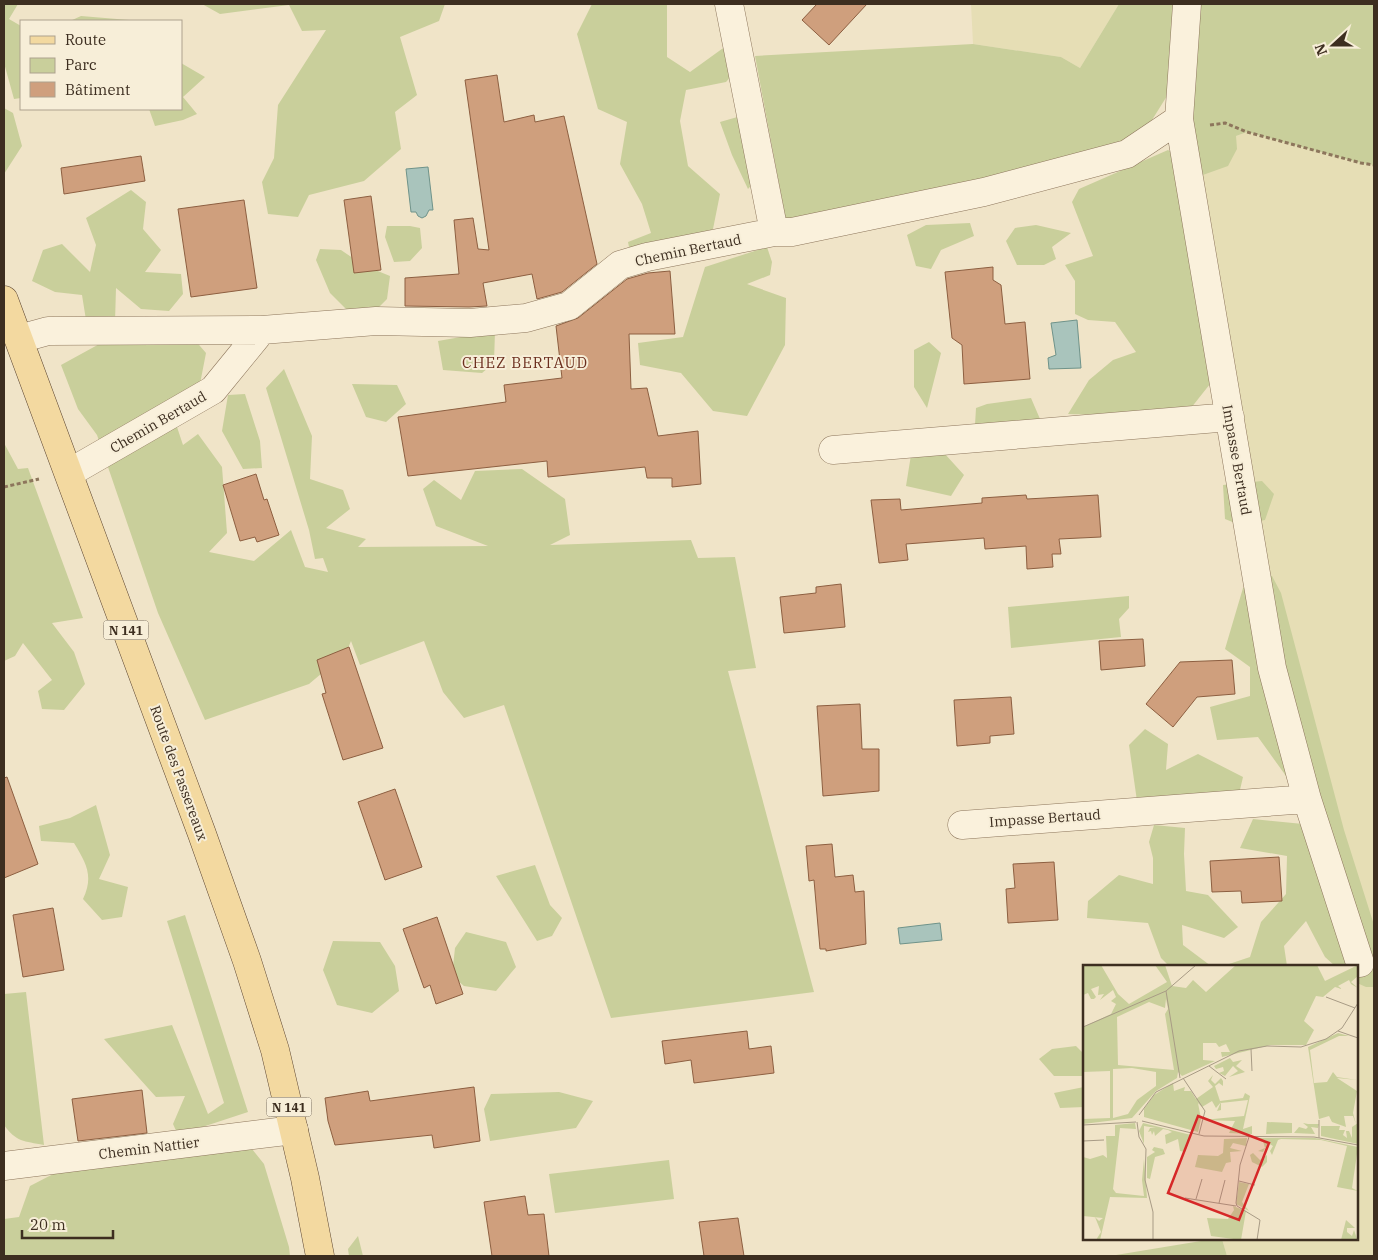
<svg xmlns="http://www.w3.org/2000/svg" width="1378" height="1260" viewBox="0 0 1378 1260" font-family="'IBM Plex Serif',serif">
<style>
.farmland{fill:#e6deb5}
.green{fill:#c9cf9b}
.water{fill:#a9c4bc;stroke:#6f938a}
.building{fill:#cf9f7d;stroke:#8d5f41}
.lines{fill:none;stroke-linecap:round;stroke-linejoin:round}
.minor-casing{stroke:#8d765c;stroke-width:29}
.major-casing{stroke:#5b4430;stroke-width:29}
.path{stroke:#8d765c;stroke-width:3;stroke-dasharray:4 2.5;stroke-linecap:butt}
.minor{stroke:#faf1dc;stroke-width:28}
.major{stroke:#f3d9a0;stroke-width:28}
.labels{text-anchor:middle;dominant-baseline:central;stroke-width:4;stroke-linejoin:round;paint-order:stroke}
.shield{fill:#f7eed8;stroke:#756857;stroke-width:1}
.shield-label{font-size:12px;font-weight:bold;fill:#3d2e20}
.street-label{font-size:14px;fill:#3d2e20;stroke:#f7eed8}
.neighbourhood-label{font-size:15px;letter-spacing:1px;fill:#6b2e1e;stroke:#f7eed8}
.inset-road{fill:none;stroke:#a89b85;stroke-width:1}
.view{fill:#d62828;fill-opacity:0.15;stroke:#d62828;stroke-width:2.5}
.inset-edge{fill:none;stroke:#3d2e20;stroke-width:2.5}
</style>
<rect width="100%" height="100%" fill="#f0e4c8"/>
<path class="farmland" d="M971,4H1119L1080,68L1061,57L973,44Z
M1247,132L1361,163L1374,165V1256H1227L1222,1239H1357V981H1374L1269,604L1200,176L1236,136Z"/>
<path class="green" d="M4,4H18L9,19L21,26V98L14,99L4,63Z
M202,4H445L439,21L400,37L417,95L395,112L401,149L364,181L309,195L298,217L268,214L262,182L274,158L278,105L326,30L302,31L289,5L220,14Z
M592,4H667V57L690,72L726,46L735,72L726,82L686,90L680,121L688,166L720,194L713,229L695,238L630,252L628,242L651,233L642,204L620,164L627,122L598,109L577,34Z
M1119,4H1177L1172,88L1142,136L1021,171L786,221L755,56L973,44L1061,57L1080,68Z
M1198,4H1374V165L1361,163L1247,132L1236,136L1237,149L1228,166L1200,176L1190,117Z
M81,16L129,20L134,21H70Z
M181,63L205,77L183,97L197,114L183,120L155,126L149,109H181Z
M4,108L13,113L22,146L4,174Z
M741,116L757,179L748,189L732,155L720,122Z
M1168,150L1177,156L1198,272L1210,384L1191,408L1161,417L1068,414L1089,380L1113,360L1136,352L1115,322L1088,320L1075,314V281L1065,265L1093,256L1072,202L1079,189Z
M131,190L146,202L143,229L161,250L145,272L181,274L183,294L169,311L141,309L116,288L115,322L86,320L82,295L55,292L32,281L43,250L62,244L90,272L96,245L86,218Z
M970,223L974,236L941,250L931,269L916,266L907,235L926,225Z
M1036,225L1071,233L1052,247L1056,259L1044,265H1017L1006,241L1015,228Z
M387,226H410L420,228L422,248L410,261L394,262L385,237Z
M767,247L772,262L770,275L747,284L786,298L785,345L747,416L713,411L681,373L640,365L638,343L683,337L705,267Z
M320,249L341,250L363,265L390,276L387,299L375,311H348L330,293L316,260Z
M495,331L494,363L482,373L443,370L438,341Z
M194,339L206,353L199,389L140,416L176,424L183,445L198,434L222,467L227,533L209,552L254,561L291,530L305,567L328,572L323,558L315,559L309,530L266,388L284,369L312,436L310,479L343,490L350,509L326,528L366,539L358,547L488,546L436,526L423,489L434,480L461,500L475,471L522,469L565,499L570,535L550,545L691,540L698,558L735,557L756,668L728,671L814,992L611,1018L504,705L464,718L443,692L424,641L360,665L351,641L346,653L309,684L205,720L158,613L97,435L78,409L61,365L103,342Z
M929,342L941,353L927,408L914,387V350Z
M352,384L397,385L406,404L386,422L366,417Z
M245,394L260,441L262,468L243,469L222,431L228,395Z
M1031,398L1040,419L975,425L976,408L987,404Z
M4,443L18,469L28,468L83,618L52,623L74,652L85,684L64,710L42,709L38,691L52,680L23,643L15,656L4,661Z
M945,454L964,475L951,496L906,486L911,455Z
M1262,481L1274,494L1265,520L1240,525L1225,519L1223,485Z
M1264,573L1272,576L1281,593L1344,830L1374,925V987H1366L1357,983V966H1335L1325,957L1306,921L1284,946L1287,966H1223L1250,957L1261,922L1286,894L1287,856L1240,848L1253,819L1303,824L1286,776L1258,737L1217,740L1210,707L1250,696V667L1225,649L1243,588Z
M1129,596V608L1119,619L1121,637L1011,648L1008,607Z
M1145,729L1168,744L1166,770L1198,754L1243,777L1235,811L1137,801L1129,745Z
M96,805L110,855L99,879L128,887L122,917L102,920L83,899C94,876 86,863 74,843L41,841L39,826L70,818Z
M1154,825L1185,828L1184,854L1186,891L1208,895L1238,927L1224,938L1182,925L1183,945L1211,966H1169L1161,958L1148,923L1087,918L1088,901L1119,875L1153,884V858L1149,842Z
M535,865L550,905L562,918L552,936L537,941L496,876Z
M185,915L248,1112L178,1135L173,1124L185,1096L156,1097L104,1039L172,1025L208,1114L224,1103L167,921Z
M466,932L506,942L516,967L496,991L464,986L452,976L455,948Z
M333,941L380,942L395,966L399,991L372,1013L337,1005L323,970Z
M26,992L44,1145C24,1141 16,1142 4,1125V994Z
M1076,1046L1084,1054V1076H1054L1039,1059L1052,1049Z
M1084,1087V1107L1060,1108L1054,1093Z
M559,1092L593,1101L576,1128L490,1141L484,1109L491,1094Z
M252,1149L264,1164L289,1247L290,1256H4V1219L19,1217L30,1186L59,1171Z
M669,1160L674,1199L555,1213L549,1174Z
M358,1236L363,1256H349L348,1249Z
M1213,1239H1222L1227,1256H1110Z"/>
<path class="water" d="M428,167L433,210H429L426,216L422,218L418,216L416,212H411L406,169Z
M1077,320L1081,368L1049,369L1048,358L1056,355L1051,323Z
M940,923L942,940L900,944L898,928Z"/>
<path class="building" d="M817,4H867L829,45L802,20Z
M497,75L504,122L534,115L535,122L564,116L597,264L562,292L537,299L532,274L483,283L487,306L469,307L405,306V278L459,274L454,220L473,218L478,249L489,250L465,80Z
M141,156L145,181L64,194L61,168Z
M371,196L381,270L354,273L344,200Z
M244,200L257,288L191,297L178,209Z
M993,267V280L1001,285L1005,324L1025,322L1030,379L964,384L962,345L952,338L945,272Z
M670,271L675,334H629L631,389L647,388L658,436L698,431L701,484L672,487V478H647L645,467L548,477L547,461L408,476L398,417L506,402L504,385L562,378L556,326L578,318L627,279L648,273Z
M256,474L264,500L267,499L279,535L257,542L255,537L240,541L223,485Z
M1026,495L1027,499L1098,495L1101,537L1059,539L1061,554H1052L1053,567L1027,569L1026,546L985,549L984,538L906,544L908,560L879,563L871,500L900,499L901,510L982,503V498Z
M841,584L845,627L784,633L780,597L816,593V587Z
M1143,639L1145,666L1101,670L1099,641Z
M349,647L383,748L343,760L322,694L326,693L317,660Z
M1232,660L1235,694L1197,697L1173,727L1146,704L1180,662Z
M1011,697L1014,734L990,736V743L957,746L954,700Z
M860,704L862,749H879V791L823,796L817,706Z
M7,777L38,864L4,878V778Z
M395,789L422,867L385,880L358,802Z
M832,844L835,877L853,875L855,892L864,891L866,944L826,951V949H820L814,880L809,881L806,846Z
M1279,857L1282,901L1242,903L1241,891L1212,892L1210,861Z
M1054,862L1058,920L1008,923L1006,889L1015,888L1013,864Z
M53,908L64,970L23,977L13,915Z
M437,917L463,994L436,1004L430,985L424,988L403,929Z
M747,1031L749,1049L771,1046L774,1073L694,1083L691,1060L665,1064L662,1041Z
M474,1087L480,1141L434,1148L432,1135L335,1145L328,1121L325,1098L368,1091L370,1101Z
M142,1090L147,1133L78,1141L72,1099Z
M525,1196L528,1215L544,1214L549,1256H492L484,1202Z
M738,1218L744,1256H704L699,1222Z"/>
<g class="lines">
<g class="minor-casing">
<path id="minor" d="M729,4L774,232
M1179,119L1272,668L1307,799L1360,963
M19,339L48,331L262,330L376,321L470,323L526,318L569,306L620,265L647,257L774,232H792L984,192L1127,154L1179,119L1187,4
M833,450L1230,417
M69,473L213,390L262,330
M962,825L1307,799
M4,1166L294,1130"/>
</g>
<g class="major-casing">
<path id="major" d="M4,300L202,834L247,961L275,1050L305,1178L320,1256"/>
</g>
<path class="path" d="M1210,125L1225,123L1247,132L1361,163L1374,165
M4,487L39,479"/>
<use href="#minor" class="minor"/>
<use href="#major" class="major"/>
</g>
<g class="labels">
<g class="shield">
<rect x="103.5" y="620.5" width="45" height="19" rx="4"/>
<rect x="266.5" y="1097.5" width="45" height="19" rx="4"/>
</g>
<g class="shield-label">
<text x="126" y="630">N 141</text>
<text x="289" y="1107">N 141</text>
</g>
<g class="street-label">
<text transform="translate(688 250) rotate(-12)">Chemin Bertaud</text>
<text transform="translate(158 422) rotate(-30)">Chemin Bertaud</text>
<text transform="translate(1237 460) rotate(80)">Impasse Bertaud</text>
<text transform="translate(179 773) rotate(70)">Route des Passereaux</text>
<text transform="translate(1045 818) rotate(-4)">Impasse Bertaud</text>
<text transform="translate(149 1148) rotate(-7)">Chemin Nattier</text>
</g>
<g class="neighbourhood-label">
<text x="525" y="362">CHEZ BERTAUD</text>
</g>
</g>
<g transform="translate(1083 965)">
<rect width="275" height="275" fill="#f0e4c8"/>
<path d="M0,0H18L35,29L46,39L84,17L72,0H82L89,21L103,23L110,15L123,27L153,0H234L242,16L275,0V11L268,17L275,23L268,19L266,15L255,21L259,24L252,22L240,32L233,31L221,56L231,65L223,80H188L139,92L138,87H147L143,79L136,82L133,78H120V95L132,96L99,111L95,107L94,113L73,126L49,153L0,159V154L27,153V106L0,107V62L28,49L33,39L28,36L33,32L30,25L17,35L21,29L15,30L16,21L8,24L13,32L11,34H8L5,28L0,30ZM83,34L85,44L82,49L91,105L35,100L34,52L66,37L82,43ZM49,103L73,107V121L54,135L45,149L30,153V104ZM255,68L266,71H256L227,85L231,118L244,117L250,107L254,112L274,115L254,113L274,126L270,148L273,159L270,151H261L263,162L249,157L246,151L236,154L225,82ZM147,93L150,97L159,95L153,101L162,107L146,112L155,106L150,101L142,111L136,108L141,106L140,102L133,104L131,101ZM130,110L128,115L132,119L138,113L140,116V121L136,118L132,121L137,136L160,133L162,128L167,131L160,164L169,161V169L146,168L152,156L120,155L161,151L165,135L138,138V150V145L134,146L138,137L133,143L129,136L119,142L115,138L118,154L115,167L61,152V144L71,130L90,118L91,126L102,122L101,126H108L113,134L130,122L125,116ZM184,157L209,158V168L183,169ZM52,158L53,164L37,163L30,224L33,228L61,231L59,215L61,194L64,233L27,232L17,275H13L18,267L12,252L16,256L20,253L0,251V192L7,194L20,190L24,193L23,171H32V160ZM60,158L108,170L102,187L97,186L95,174L83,179L82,170L89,167L85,165L80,164L72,171L71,166L69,170L68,166L65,167L67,163H73L61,161V179L56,166ZM220,158L225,159H236L235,163L228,162L232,169L211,168L216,162L223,164L225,162ZM275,158V179L238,171V161H257L256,165H262L260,170L264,173L263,166H266L269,173V162ZM164,173L163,181L150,178L147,183L159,186L147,187L148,197L143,198L139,207L112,202L115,190L135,191L140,188L141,174ZM175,173H232L275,182L269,223L275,226L254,222L264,181L238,175L198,174L195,175L189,190L187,186L190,181L185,178L180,187L175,186L182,183L180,176H184ZM71,182L80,184L82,189L72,192L67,214L64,213V192L72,187L69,185ZM170,188L177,195L184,190V197L179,202L169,197L167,190ZM156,217L166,219L159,237L166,246L153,239ZM150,241L163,246L158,275L128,271L124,253L145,254L151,245ZM263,255L272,263H264V267L269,271L271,265L274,274L258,275Z" fill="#c9cf9b" fill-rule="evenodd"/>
<path class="inset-road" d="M243,32L272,43M0,62L83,26M255,66L275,73M168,84L169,106M126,101L143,114M97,113L83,26L113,0M100,113L122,146L116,169M56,150L73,127L156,86L184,81L218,82L243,74L259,63L275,38M236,155V173M59,156L121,171L231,172L275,180M54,157L56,172L63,184L62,215L70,247V275M0,160L53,157M166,172L157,200L153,238L154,241L177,255L174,275M0,176L21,175M156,216L172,220M102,233L153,241M113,234L119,214M136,238L142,215"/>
<path class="view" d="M115,151L186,178L156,255L85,228Z"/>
<rect width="275" height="275" class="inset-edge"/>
</g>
<rect width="1378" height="1260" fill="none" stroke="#3d2e20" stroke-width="10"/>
<rect x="20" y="20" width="162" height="90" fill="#f7eed8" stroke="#ada18e"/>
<rect x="30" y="36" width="25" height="8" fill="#f3d9a0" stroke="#ada18e"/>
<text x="65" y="45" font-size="15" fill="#3d2e20">Route</text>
<rect x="30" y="58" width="25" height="15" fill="#c9cf9b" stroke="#ada18e"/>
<text x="65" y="70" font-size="15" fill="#3d2e20">Parc</text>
<rect x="30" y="82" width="25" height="15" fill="#cf9f7d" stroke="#ada18e"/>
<text x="65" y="95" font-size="15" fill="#3d2e20">Bâtiment</text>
<g transform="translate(1333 45) rotate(249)" stroke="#f7eed8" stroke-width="4" paint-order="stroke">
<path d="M0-4L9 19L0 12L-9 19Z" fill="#3d2e20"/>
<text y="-8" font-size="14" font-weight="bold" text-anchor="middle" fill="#3d2e20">N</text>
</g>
<path d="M22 1230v8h91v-8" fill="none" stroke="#3d2e20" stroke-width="2.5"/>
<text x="30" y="1230" font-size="15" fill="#3d2e20" stroke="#f7eed8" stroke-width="4" paint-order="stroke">20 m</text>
</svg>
